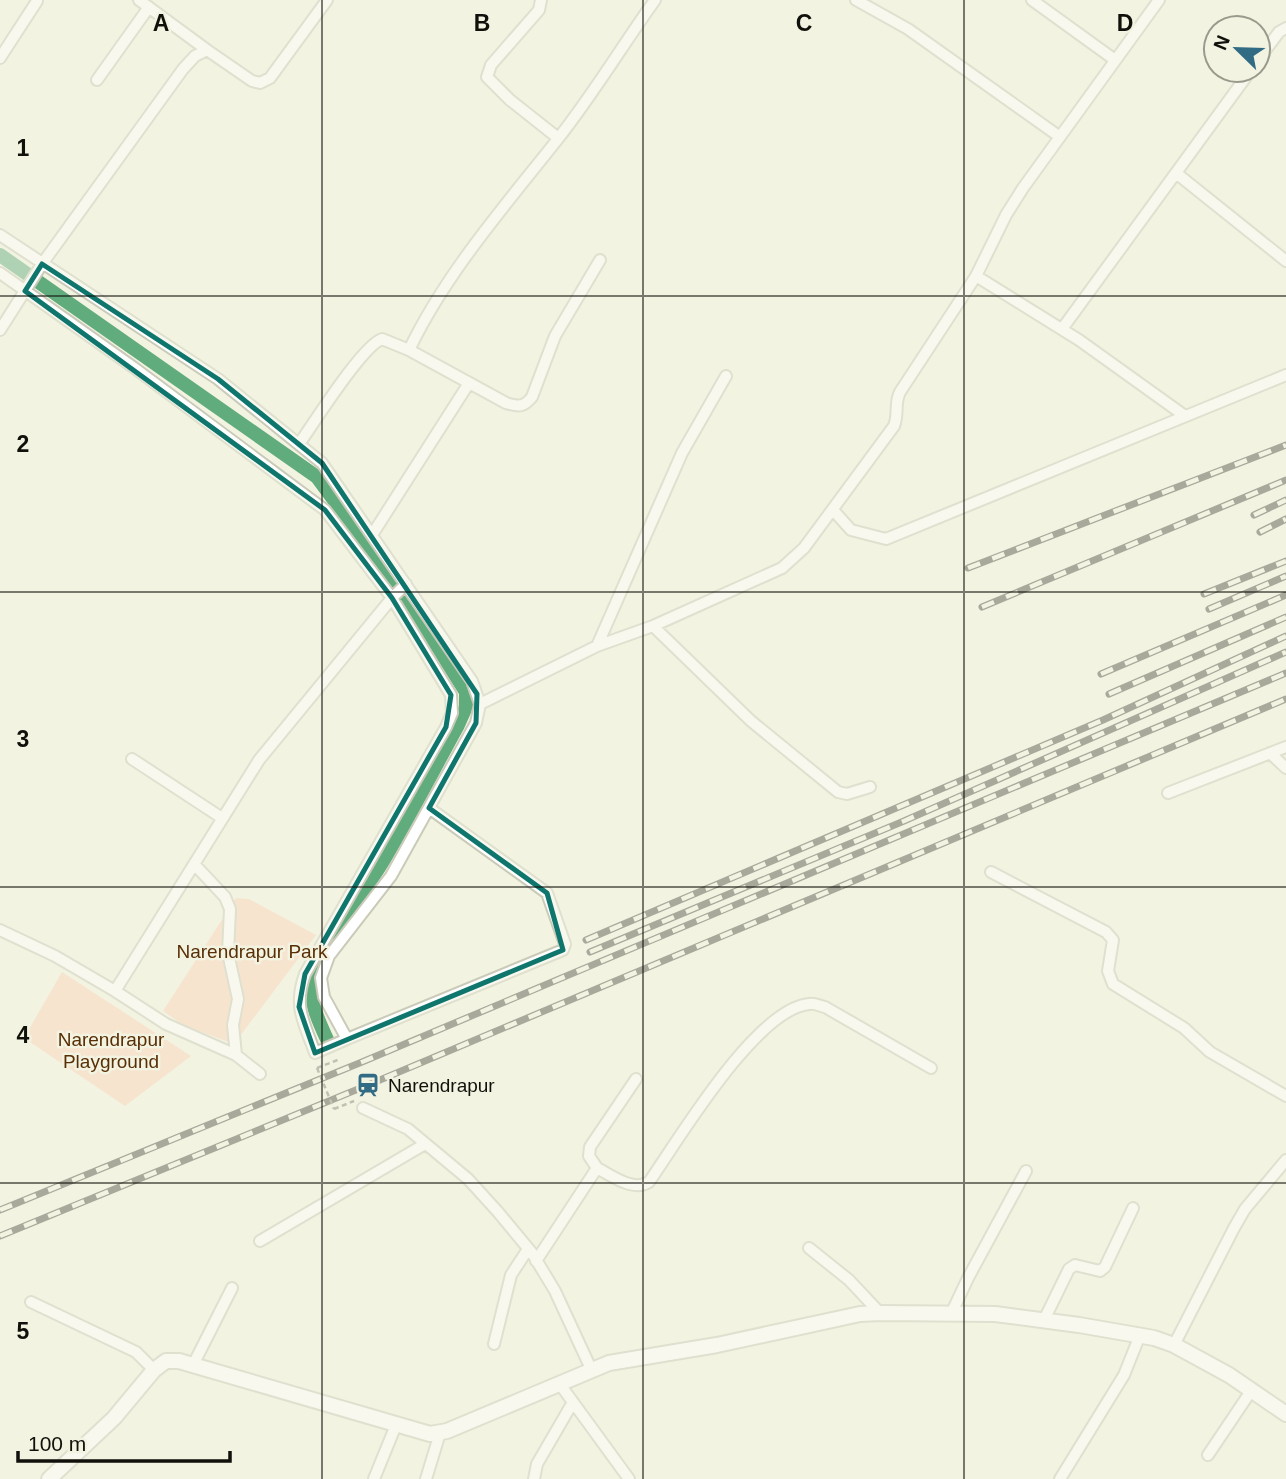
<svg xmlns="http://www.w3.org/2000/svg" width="1286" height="1479" viewBox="0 0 1286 1479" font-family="Helvetica,sans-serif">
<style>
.green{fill:#fad3b6}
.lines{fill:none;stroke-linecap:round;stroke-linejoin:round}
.canal{stroke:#60ac7d;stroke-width:14}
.minor-casing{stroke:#cacab9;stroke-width:14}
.tertiary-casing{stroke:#cacab9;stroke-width:18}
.path{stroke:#858579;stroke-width:2.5;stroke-dasharray:5 3.5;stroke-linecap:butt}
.minor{stroke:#fff;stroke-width:10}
.tertiary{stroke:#fff;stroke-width:14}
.rail-casing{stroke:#4f4f46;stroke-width:7}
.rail{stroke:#f3f3e2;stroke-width:4.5;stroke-dasharray:13;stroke-linecap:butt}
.path-bridge{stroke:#858579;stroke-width:2.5;stroke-dasharray:5 3.5;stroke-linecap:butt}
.marked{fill:none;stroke:#0f766e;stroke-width:5;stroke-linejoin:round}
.grid{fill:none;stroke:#11110b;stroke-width:2;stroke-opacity:0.55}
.labels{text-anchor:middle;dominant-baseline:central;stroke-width:5;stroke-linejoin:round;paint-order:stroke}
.park-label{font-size:19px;fill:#592f05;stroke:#f3f3e2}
.poi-label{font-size:19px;fill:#11110b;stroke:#f3f3e2;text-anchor:start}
.grid-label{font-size:23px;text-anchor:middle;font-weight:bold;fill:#11110b;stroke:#f3f3e2;stroke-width:5;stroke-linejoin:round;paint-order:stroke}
</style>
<rect width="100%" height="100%" fill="#f3f3e2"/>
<path class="green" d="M236,898L249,899L316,935L234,1044L183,1025L163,1011Z
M62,972L191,1056L125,1106L24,1038Z"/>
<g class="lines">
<path class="canal" d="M0,255L317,477L400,589L466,692V707L458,725C433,770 410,817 383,861C364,894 315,949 312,986C310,1006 322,1028 330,1046"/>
<g class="minor-casing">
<path id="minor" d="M139,0L207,50
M541,0L539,10L491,65L487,77L510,100L558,138
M856,0L908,29L1060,137
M1032,0L1115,60
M0,58L37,1
M1258,60L1279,32L1286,28
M97,80L149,7
M1176,173L1286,261
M0,235L218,379L322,463L472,681L480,704L476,723L391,876L329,956L321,978L324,997L347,1039L563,950L565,944L547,893L429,808
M0,273L133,367L325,510L392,598L451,695L452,713L446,727L305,974C293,1007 304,1022 315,1053L347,1039
M976,276L1079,340L1185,416
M1062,329L1251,70
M0,330L42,264L183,69L195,56L207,50L252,81L260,83L270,78L327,0
M409,350C446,273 504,207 557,140C592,96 622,46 655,0
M299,444C314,423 362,346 382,339L409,350L506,403C519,407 524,407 532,397L555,336L600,260
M833,510L851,530L886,539L1286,375
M372,535L469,383
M653,626L751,721L838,792L847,794L870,787
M597,646L682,453L726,376
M480,704L597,646L653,626L782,568L804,548L894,426C899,414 894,403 900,392L976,276L1006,215L1023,188L1159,0
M1270,753L1286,768
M132,759L222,818
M1168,793L1286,747
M195,865L225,897L230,909L228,953L238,999L233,1025L236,1055
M991,872L1106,932L1113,940L1108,971L1113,984L1184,1028L1210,1052L1286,1096
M0,930L55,956L115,991L166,1024L236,1055L260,1074
M115,991L259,760L392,598L406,584
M363,1108L408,1129L468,1179L498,1212L532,1253L555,1291L592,1371
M597,1168L589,1156L590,1147L636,1079
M260,1241L425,1144
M809,1248L849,1280L880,1313
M536,1261L597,1168C612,1176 633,1192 649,1182C679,1139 756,1009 809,1004C815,1003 820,1006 825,1007L931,1068
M31,1302L136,1352L154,1370
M952,1312L968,1278L1026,1171
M1044,1320L1069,1269L1075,1265L1100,1271L1105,1267L1133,1208
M494,1344L511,1275L528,1249
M1174,1345L1234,1228L1245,1209L1286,1160
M193,1365L232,1288
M559,1383L629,1479
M1208,1455L1251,1391
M374,1479L396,1425
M426,1479L440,1433
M534,1479L537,1464L573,1402
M1060,1479L1124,1375L1140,1335"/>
</g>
<g class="tertiary-casing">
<path id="tertiary" d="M49,1479L114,1418L154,1370L166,1361H179L430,1434L447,1431L609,1363L717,1345L860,1314L880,1313L995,1314L1079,1325L1154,1338L1174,1345L1229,1375L1286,1414"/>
</g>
<path class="path" d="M317,1068L340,1059
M334,1109L354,1101"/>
<use href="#minor" class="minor"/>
<use href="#tertiary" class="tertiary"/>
<g class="rail-casing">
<path id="rail" d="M1254,515L1286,500
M1260,532L1286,519
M968,568L1286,445
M1204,594L1286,561
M982,607L1286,480
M1209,609L1286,576
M1101,674L1286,595
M1109,694L1286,617
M586,940L1103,720L1286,636
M590,952L904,821L1286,652
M0,1210L362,1062L1286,673
M0,1236L368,1085L1286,699"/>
</g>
<use href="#rail" class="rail"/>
<path class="path-bridge" d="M317,1068L334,1109"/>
</g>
<path d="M0 0H1286V1479H0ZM42,264L218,379L322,463L477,694L476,723L429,808L547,893L563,950L315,1053L299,1007L305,974L446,727L451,695L392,598L325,510L25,291Z" fill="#f3f3e2" fill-opacity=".55" fill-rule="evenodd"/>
<path class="marked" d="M42,264L218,379L322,463L477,694L476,723L429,808L547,893L563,950L315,1053L299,1007L305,974L446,727L451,695L392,598L325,510L25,291Z"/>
<path class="grid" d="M322,0V1479M643,0V1479M964,0V1479M0,296H1286M0,592H1286M0,887H1286M0,1183H1286"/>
<defs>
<g id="station-bare" transform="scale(1.89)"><path d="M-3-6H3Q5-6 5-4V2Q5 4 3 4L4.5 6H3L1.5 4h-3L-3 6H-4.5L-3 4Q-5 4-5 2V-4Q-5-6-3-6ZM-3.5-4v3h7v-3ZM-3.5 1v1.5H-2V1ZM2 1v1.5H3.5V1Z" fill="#316c84" stroke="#f3f3e2" stroke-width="2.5" paint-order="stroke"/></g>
</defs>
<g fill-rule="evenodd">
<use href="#station-bare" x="368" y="1085"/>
</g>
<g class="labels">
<g class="park-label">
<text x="252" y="951">Narendrapur Park</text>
<text x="111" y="1039">Narendrapur<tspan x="111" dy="22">Playground</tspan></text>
</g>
<g class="poi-label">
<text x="388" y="1085">Narendrapur</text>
</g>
</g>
<g class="grid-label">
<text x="161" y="31">A</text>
<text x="482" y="31">B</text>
<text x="804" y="31">C</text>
<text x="1125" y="31">D</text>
<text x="23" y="156">1</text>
<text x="23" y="452">2</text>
<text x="23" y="747">3</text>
<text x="23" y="1043">4</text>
<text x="23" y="1339">5</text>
</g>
<g transform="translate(1237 49) rotate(293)"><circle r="33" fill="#f3f3e2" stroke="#99998c" stroke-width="2"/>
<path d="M0-5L12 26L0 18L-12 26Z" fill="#316c84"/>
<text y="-10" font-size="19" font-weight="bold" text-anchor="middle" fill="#11110b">N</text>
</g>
<path d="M18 1451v10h212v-10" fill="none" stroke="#11110b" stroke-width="3.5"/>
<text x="28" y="1451" font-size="21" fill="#11110b" stroke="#f3f3e2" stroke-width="5" paint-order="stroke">100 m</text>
</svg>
